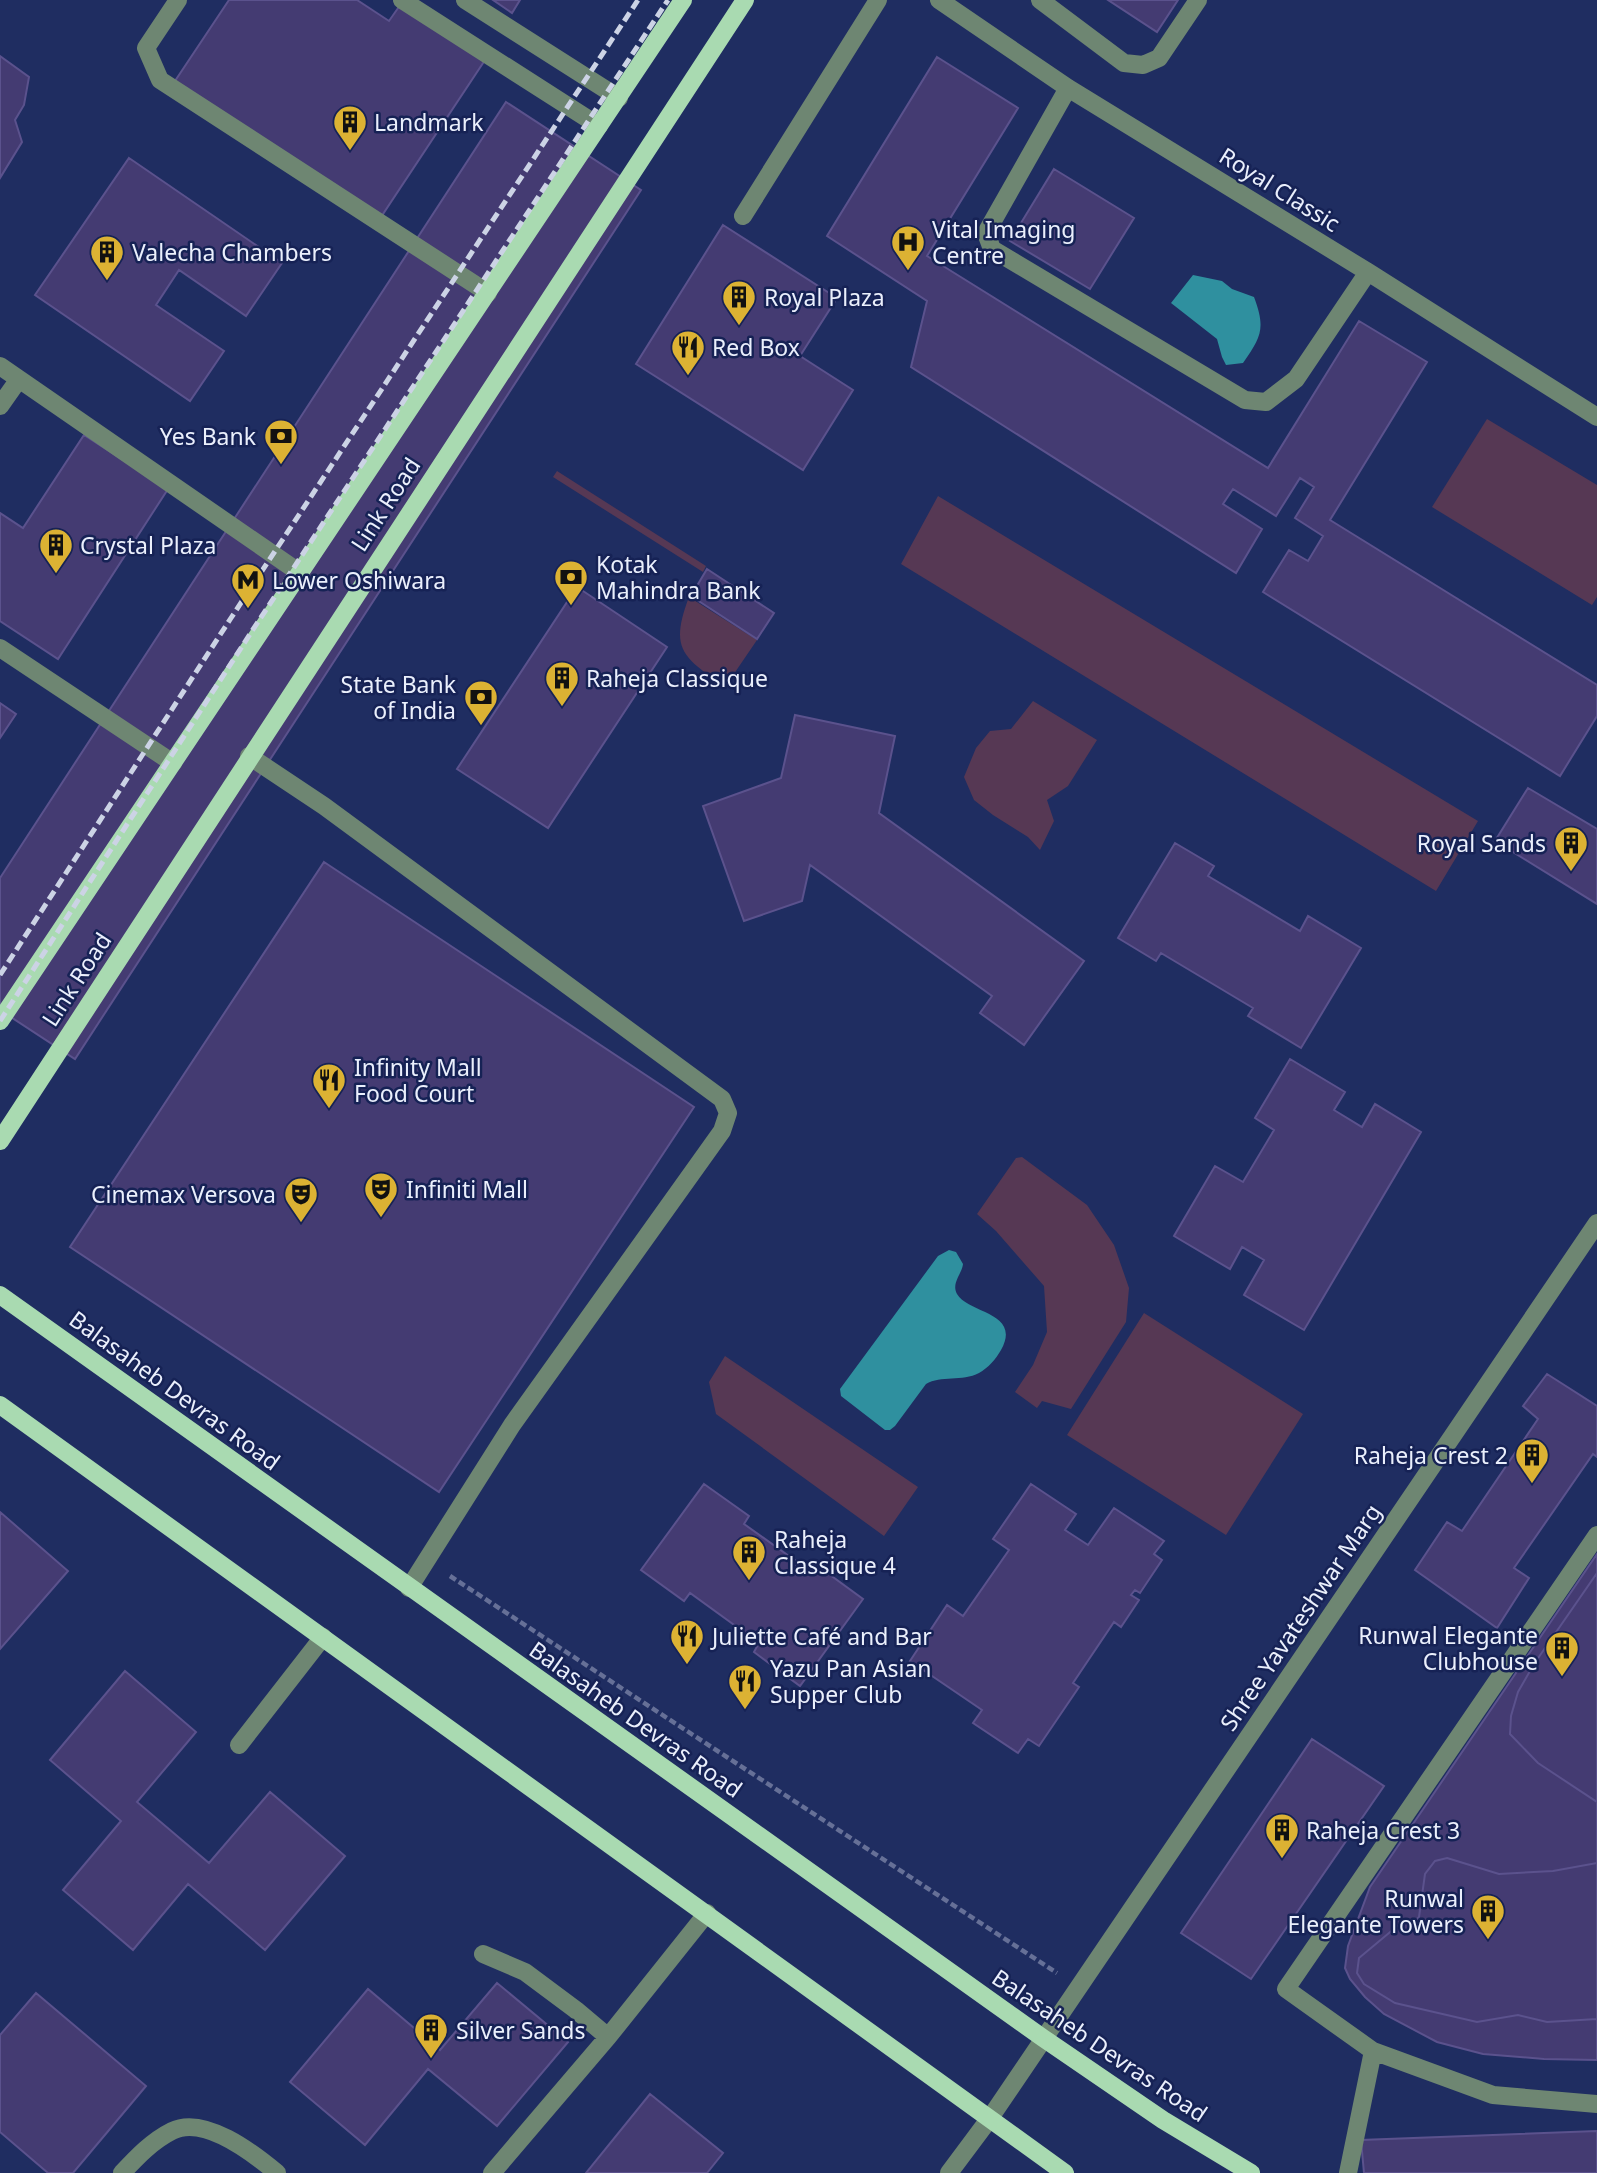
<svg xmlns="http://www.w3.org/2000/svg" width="1597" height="2173" viewBox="0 0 1597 2173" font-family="'Noto Sans',sans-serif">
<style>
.green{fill:#563854}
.water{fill:#2f909f}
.building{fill:#443b72;stroke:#5b528d;stroke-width:2}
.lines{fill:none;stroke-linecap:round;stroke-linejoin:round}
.path{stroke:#667097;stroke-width:4.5;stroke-dasharray:7 3.5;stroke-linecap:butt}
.minor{stroke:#6e8672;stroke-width:18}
.major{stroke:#a9dab1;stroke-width:18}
.rail{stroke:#ccd3e5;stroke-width:5;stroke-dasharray:10 5;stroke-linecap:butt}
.labels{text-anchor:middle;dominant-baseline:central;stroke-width:5;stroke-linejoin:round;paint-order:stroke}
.poi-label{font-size:23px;fill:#eaeffc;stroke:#162255;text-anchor:start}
.street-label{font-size:23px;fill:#eaeffc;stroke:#162255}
</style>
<rect width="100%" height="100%" fill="#1f2d61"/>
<path class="green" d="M1487,419L1597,485V597L1592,605L1432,507Z
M557,471L706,566L703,572L553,477Z
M938,496L1478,821L1436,891L901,564Z
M689,597L757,640L725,687C683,657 669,650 689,597Z
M1033,701L1097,740L1068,786L1047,800L1054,821L1040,850L1028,837L993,815L974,800L964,777L976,748L990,731L1011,729Z
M1022,1157L1087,1205L1114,1245L1129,1288L1126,1322L1071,1409L1042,1401L1037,1408L1015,1392L1033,1365L1047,1332L1044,1286L996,1231L977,1214L1016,1158Z
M1144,1313L1303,1414L1226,1535L1067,1435Z
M725,1356L918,1487L884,1536L716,1414L709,1382Z"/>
<path class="water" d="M1193,275L1222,281L1232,289L1254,297C1266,329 1261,337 1243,363L1226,365L1222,357L1217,339L1171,303Z
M949,1250L956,1252L963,1264C962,1274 951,1283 957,1294C969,1314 1022,1312 1001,1350C996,1359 988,1368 979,1373C962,1382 941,1375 926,1384L895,1426L890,1430H885L841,1396L840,1389L938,1256Z"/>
<path class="building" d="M229,0H357L389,21L403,1L487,57L379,220L173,84Z
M493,0H520L512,13Z
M1108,0H1178L1157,32Z
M0,56L29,77L24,105L15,120L22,142L0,178Z
M937,57L1018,108L927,256L1268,468L1359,321L1427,362L1330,520L1597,685V716L1560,776L1263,592L1289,550L1308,561L1323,536L1295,518L1314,487L1300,478L1276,516L1233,489L1223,504L1262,529L1236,573L911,367L927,301L827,236Z
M506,102L641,190L75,1059L0,1010V878Z
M129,158L282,263L246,316L179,270L156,305L224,351L190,401L35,295Z
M1054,169L1134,218L1090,289L1010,241Z
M723,225L837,298L800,356L853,390L803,470L636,364Z
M84,435L168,489L58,659L0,621V513L23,528Z
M707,569L774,613L757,639L691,596Z
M577,587L667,647L548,828L457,769Z
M0,703L16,714L0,738Z
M795,715L895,736L879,813L1084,961L1024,1045L980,1013L992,996L810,865L802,901L744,921L703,806L781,778Z
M1528,788L1597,829V904L1495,841Z
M1175,843L1214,866L1208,876L1300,931L1308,916L1361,948L1301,1048L1248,1016L1253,1008L1161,953L1156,961L1118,938Z
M324,862L694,1107L439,1492L70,1247Z
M1290,1059L1345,1092L1334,1110L1362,1127L1375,1104L1421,1132L1304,1330L1244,1295L1264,1260L1242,1247L1230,1269L1174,1236L1215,1166L1243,1182L1274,1130L1255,1118Z
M1547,1374L1597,1406V1457L1593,1454L1514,1568L1529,1578L1497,1628L1415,1570L1447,1522L1462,1531L1538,1419L1523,1406Z
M704,1484L749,1516L744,1524L810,1571L815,1564L863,1599L800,1686L754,1652L759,1643L690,1593L684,1601L641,1570Z
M1031,1484L1076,1514L1065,1530L1088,1545L1114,1508L1164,1541L1154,1554L1162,1560L1140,1593L1135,1590L1131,1595L1139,1600L1121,1627L1114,1622L1073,1683L1079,1687L1039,1746L1028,1739L1018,1753L973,1723L982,1710L910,1661L947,1605L963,1616L1009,1550L993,1539Z
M0,1512L68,1571L0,1649Z
M1597,1554V2060L1544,2059L1483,2054L1437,2042L1384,2014L1365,1997L1350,1979L1345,1968L1348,1946L1370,1887Z
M1597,1573V1802L1538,1763L1510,1734L1511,1716L1518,1692L1534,1664Z
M125,1671L196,1732L137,1802L209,1863L270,1792L345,1856L265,1950L188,1884L133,1950L63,1890L121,1821L50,1760Z
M1312,1739L1384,1786L1251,1979L1181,1933Z
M1447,1858L1499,1874L1553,1871L1597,1863V2019L1547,2022L1518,2015L1477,2022L1395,2003L1364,1984L1357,1973L1359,1958L1401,1923L1414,1922L1419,1917L1425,1874L1435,1861Z
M497,1983L568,2042L497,2126L428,2069L365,2145L290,2082L368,1989L440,2050Z
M36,1993L146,2086L73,2173H48L0,2132V2035Z
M650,2094L723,2153L707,2173H586Z
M1597,2131V2173H1364L1361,2140Z"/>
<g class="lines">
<path class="path" d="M450,1576L1057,1973"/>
<path class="minor" d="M178,0L146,48L160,80L488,293
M402,0L599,126
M465,0L619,98
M939,0L1068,88L1368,272L1597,417
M1040,0L1124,63L1143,65L1159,58L1198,0
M1068,88L986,233L992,249L1245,400L1266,402L1296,379L1368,272
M743,216L878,0
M0,366L300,573
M0,406L19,379
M0,648L173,763
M249,756L324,806L722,1099L728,1113L722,1131L512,1425L409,1588
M239,1745L323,1637
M483,1954L525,1972L576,2010L608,2037
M1373,2051L1286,1989L1597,1535
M122,2173C137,2157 152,2141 172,2131C204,2115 253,2153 277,2173
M492,2173L608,2037L707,1913
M949,2173L990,2118L1597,1223
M1348,2173L1373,2051L1493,2095L1597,2104"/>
<path class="major" d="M0,1021L683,0
M0,1141L745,0
M0,1295L1043,2038L1163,2120L1251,2173
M0,1405L1065,2173"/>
<path class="rail" d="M0,975L231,618L638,0
M0,1021L252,631L668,0"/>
</g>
<defs>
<g id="building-pin" transform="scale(1.75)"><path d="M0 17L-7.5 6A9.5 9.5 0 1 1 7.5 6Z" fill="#dcb233" stroke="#162255"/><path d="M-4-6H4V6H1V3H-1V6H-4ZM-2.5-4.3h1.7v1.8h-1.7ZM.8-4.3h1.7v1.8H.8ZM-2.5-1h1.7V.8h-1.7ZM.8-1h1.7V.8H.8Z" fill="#111"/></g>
<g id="hospital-pin" transform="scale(1.75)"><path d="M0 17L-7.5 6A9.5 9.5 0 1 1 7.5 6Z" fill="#dcb233" stroke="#162255"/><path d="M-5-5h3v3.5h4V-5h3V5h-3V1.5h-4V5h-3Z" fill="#111"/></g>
<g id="restaurant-pin" transform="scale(1.75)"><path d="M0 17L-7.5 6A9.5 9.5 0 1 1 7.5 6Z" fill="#dcb233" stroke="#162255"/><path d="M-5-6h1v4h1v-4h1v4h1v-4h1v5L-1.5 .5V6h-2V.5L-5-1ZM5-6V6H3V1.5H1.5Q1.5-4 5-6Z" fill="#111"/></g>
<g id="bank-pin" transform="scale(1.75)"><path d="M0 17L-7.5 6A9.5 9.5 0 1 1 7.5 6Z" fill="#dcb233" stroke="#162255"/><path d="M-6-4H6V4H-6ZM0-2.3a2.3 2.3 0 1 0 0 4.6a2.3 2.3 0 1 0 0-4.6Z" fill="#111"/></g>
<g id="metro-pin" transform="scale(1.75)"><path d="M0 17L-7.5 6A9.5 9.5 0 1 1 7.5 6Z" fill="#dcb233" stroke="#162255"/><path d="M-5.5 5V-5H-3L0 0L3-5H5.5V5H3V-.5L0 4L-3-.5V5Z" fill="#111"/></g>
<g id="theatre-pin" transform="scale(1.75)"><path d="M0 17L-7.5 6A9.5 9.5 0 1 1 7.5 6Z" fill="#dcb233" stroke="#162255"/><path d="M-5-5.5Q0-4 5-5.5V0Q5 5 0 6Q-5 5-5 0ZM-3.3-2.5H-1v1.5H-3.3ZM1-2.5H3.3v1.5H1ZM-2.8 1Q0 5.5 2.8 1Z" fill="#111"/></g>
</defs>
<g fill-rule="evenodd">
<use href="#building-pin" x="350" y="122"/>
<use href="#hospital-pin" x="908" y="242"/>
<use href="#building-pin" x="107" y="252"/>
<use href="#building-pin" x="739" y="297"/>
<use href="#restaurant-pin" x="688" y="347"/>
<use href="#bank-pin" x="281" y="436"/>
<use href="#building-pin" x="56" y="545"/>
<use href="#bank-pin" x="571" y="577"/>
<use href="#metro-pin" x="248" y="580"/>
<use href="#building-pin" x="562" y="678"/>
<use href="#bank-pin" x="481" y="697"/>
<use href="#building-pin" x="1571" y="843"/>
<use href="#restaurant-pin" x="329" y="1080"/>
<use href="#theatre-pin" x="381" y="1189"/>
<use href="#theatre-pin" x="301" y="1194"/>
<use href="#building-pin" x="1532" y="1455"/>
<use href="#building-pin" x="749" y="1552"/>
<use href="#restaurant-pin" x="687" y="1636"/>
<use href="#building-pin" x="1562" y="1648"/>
<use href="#restaurant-pin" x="745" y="1681"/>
<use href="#building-pin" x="1282" y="1830"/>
<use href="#building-pin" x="1488" y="1911"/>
<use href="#building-pin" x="431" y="2030"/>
</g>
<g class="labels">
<g class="poi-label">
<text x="374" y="122">Landmark</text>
<text x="932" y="229">Vital Imaging<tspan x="932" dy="26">Centre</tspan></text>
<text x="132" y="252">Valecha Chambers</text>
<text x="764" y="297">Royal Plaza</text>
<text x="712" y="347">Red Box</text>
<text x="256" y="436" text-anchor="end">Yes Bank</text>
<text x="80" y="545">Crystal Plaza</text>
<text x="596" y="564">Kotak<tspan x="596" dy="26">Mahindra Bank</tspan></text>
<text x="272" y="580">Lower Oshiwara</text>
<text x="586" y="678">Raheja Classique</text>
<text x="456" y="684" text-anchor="end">State Bank<tspan x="456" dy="26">of India</tspan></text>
<text x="1546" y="843" text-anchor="end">Royal Sands</text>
<text x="354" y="1067">Infinity Mall<tspan x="354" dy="26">Food Court</tspan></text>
<text x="406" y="1189">Infiniti Mall</text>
<text x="276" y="1194" text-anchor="end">Cinemax Versova</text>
<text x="1508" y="1455" text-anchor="end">Raheja Crest 2</text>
<text x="774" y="1539">Raheja<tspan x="774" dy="26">Classique 4</tspan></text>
<text x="1538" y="1635" text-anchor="end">Runwal Elegante<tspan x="1538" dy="26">Clubhouse</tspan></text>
<text x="712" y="1636">Juliette Café and Bar</text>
<text x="770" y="1668">Yazu Pan Asian<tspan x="770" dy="26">Supper Club</tspan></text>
<text x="1306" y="1830">Raheja Crest 3</text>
<text x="1464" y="1898" text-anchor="end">Runwal<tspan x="1464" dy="26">Elegante Towers</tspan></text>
<text x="456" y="2030">Silver Sands</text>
</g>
<g class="street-label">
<text transform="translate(1280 189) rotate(32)">Royal Classic</text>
<text transform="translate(385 504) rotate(-57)">Link Road</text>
<text transform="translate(76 979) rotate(-57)">Link Road</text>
<text transform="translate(175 1390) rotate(36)">Balasaheb Devras Road</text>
<text transform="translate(1300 1617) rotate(-56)">Shree Yavateshwar Marg</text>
<text transform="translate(636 1719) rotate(35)">Balasaheb Devras Road</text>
<text transform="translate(1100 2045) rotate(34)">Balasaheb Devras Road</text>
</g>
</g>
</svg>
